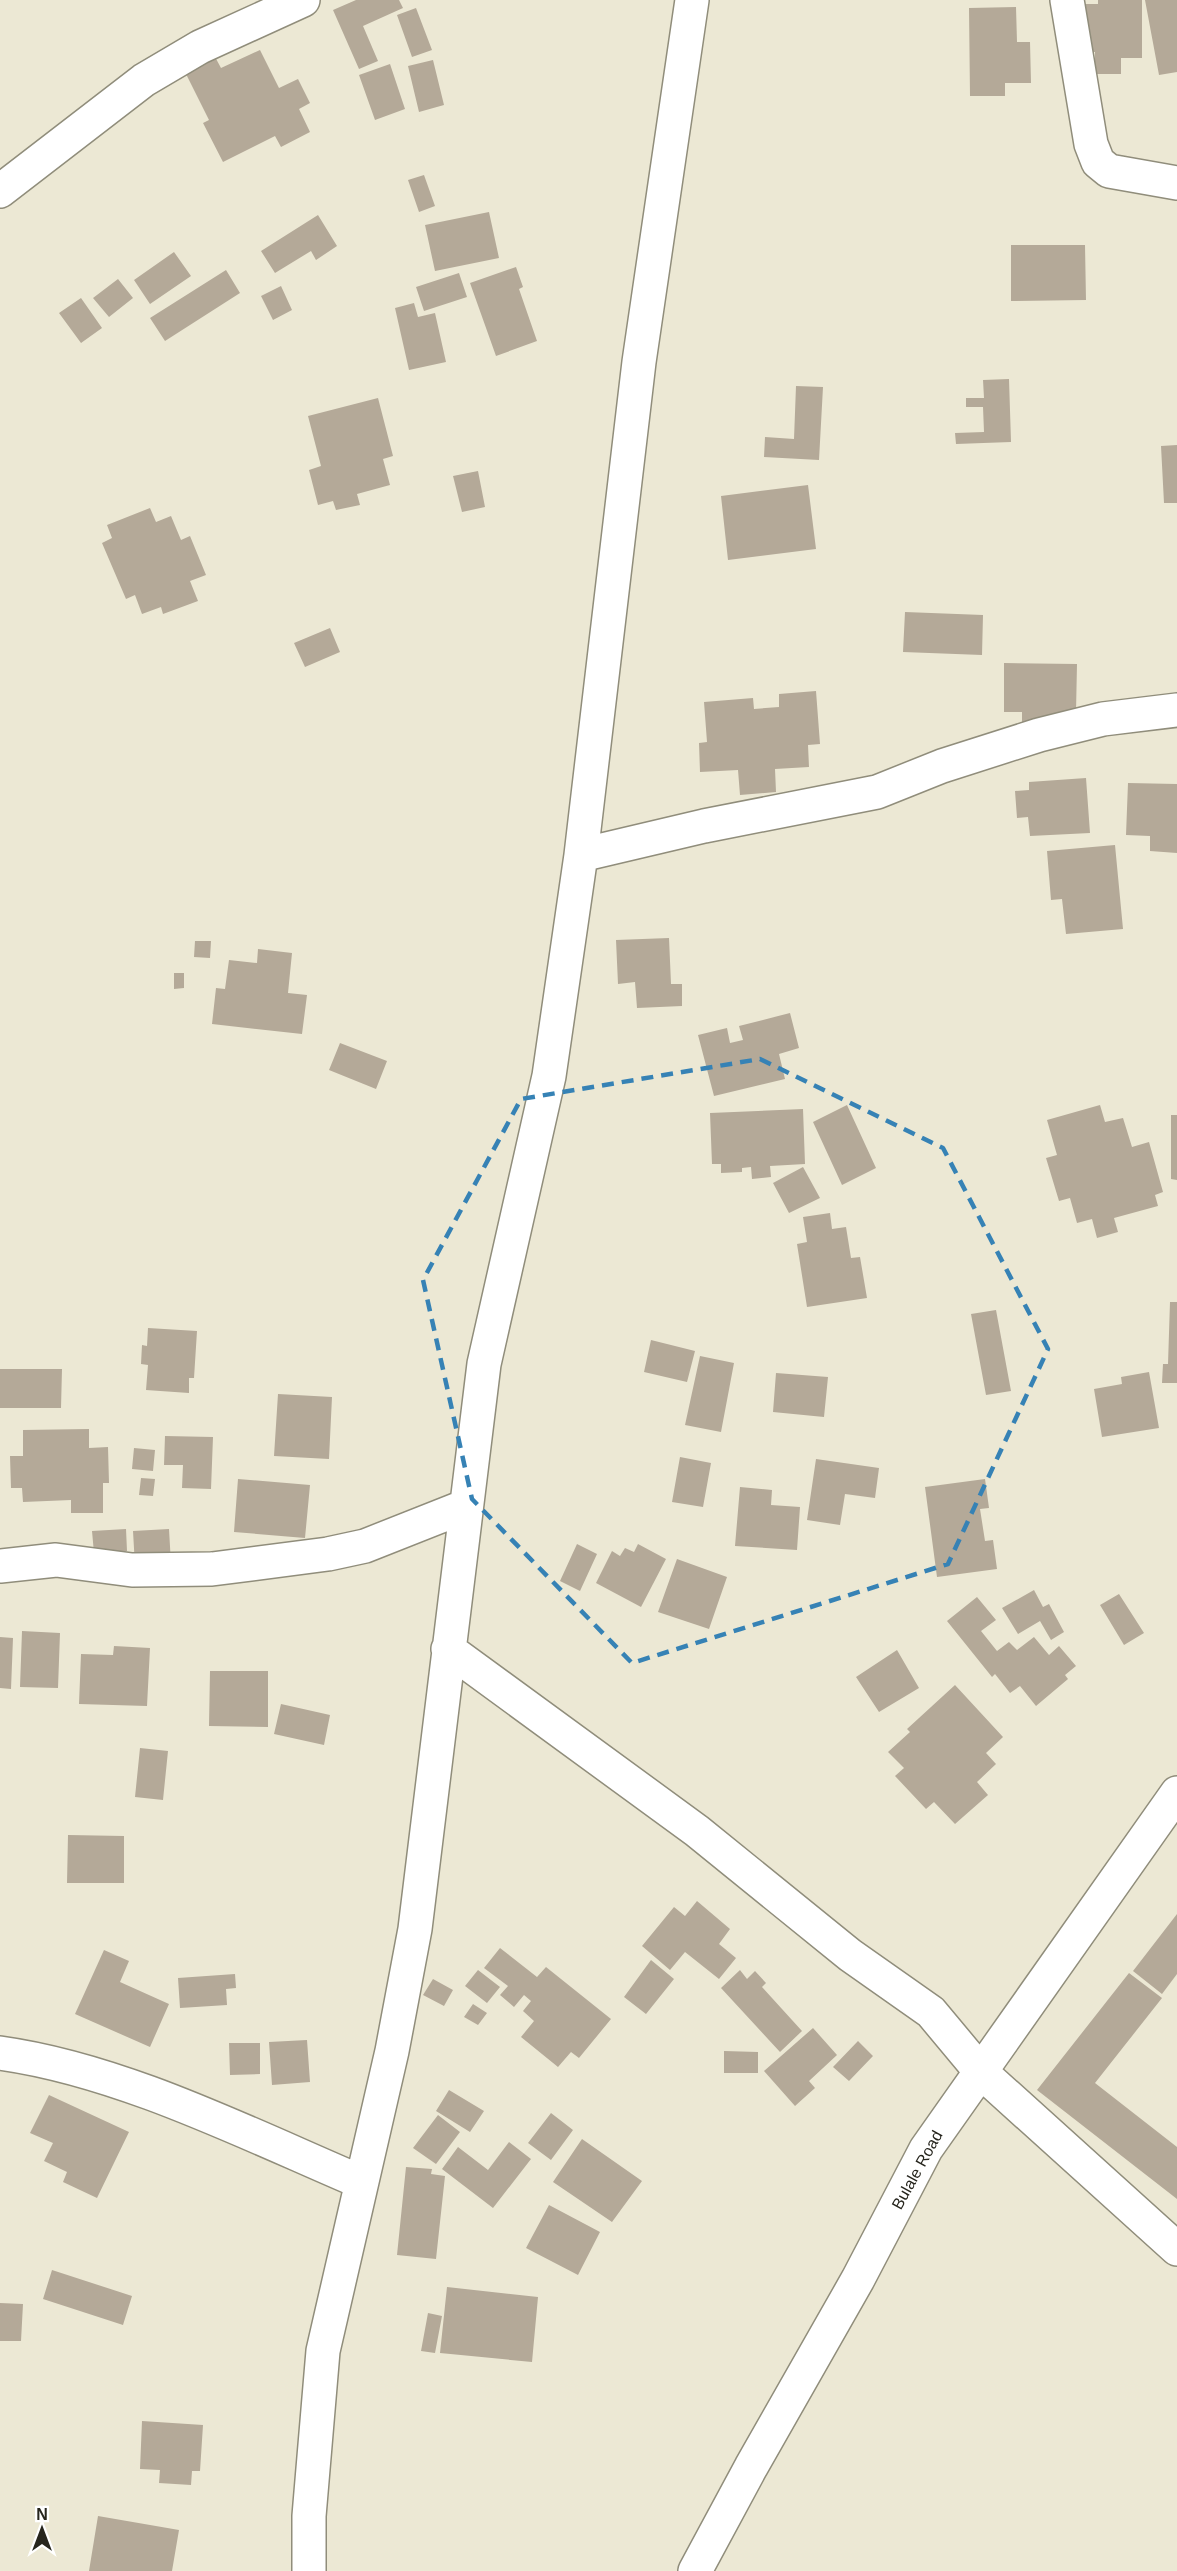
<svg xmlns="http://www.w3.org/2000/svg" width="1177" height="2571" viewBox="0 0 1177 2571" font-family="Arial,sans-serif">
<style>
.building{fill:#b4a998}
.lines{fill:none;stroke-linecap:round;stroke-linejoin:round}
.minor-casing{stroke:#908d7b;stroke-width:36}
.minor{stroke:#fff;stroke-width:33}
.marked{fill:none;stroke:#3682b5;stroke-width:4.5;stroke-dasharray:12 8;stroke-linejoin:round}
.labels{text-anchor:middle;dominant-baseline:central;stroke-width:4.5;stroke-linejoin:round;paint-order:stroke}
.street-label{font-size:16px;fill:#26251d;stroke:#fff}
</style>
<rect width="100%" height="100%" fill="#ece8d4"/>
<path class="building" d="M356,0H399L403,8L363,26L378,61L359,69L333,10Z
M1098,0H1142V58H1121V74H1095V52H1079V4H1098Z
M1145,0H1177V72L1159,75Z
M1016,7L1017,42H1030L1031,83H1005V96H970L969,8Z
M416,8L432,50L412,57L397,15Z
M260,50L279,88L298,79L310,103L299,109L310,132L281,147L275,136L223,162L203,123L209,120L184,70L214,55L221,68Z
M433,60L444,105L419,112L408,66Z
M390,64L405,109L375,120L359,75Z
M424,175L435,206L419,212L408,180Z
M489,212L499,258L435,271L425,225Z
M318,215L337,246L316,260L311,251L275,273L261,251Z
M1011,245H1085L1086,300L1011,301Z
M174,252L191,276L150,304L134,280Z
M516,267L523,287L519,289L537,341L496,356L470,283Z
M226,270L240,293L165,341L150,318Z
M459,273L467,297L424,311L416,287Z
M118,279L133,298L109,317L93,298Z
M281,286L292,310L273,320L261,296Z
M81,298L102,328L81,343L59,313Z
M414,303L418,317L435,313L446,362L409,370L395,308Z
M1009,379L1011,442L956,444L955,433L984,432L983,407H966V398H984L983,380Z
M796,386L823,387L819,460L764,457L765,437L794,439Z
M378,398L393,456L383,459L390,485L357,494L360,505L336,510L333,501L318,505L309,470L321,466L308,416Z
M1177,445V503H1164L1161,446Z
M478,471L485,507L462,512L453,476Z
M808,485L816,549L728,560L721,496Z
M150,508L156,522L171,516L181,540L190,536L206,575L190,581L198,601L163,614L161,607L142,614L135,595L126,599L102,543L112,538L107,525Z
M905,612L983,615L982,655L903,652Z
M330,628L340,652L305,667L294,643Z
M1004,663L1077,664L1076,712H1057V723H1022V712H1004Z
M816,691L820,744L808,745L809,767L775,769L776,792L740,795L738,770L700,772L699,743L707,742L704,702L753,698L754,709L779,707V694Z
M1086,778L1090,833L1030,836L1028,817L1017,818L1015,791L1029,790V782Z
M1128,783L1177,784V853L1150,851V836L1126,835Z
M1115,845L1123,929L1066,934L1062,899L1051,900L1047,851Z
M669,938L671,984H682V1006L637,1008L635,982L618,984L616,940Z
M195,941H211L210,958L194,957Z
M258,949L292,953L288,993L307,995L302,1034L212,1024L216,988L225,989L229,960L257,963Z
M174,973H184V988L174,989Z
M790,1013L799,1048L779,1054L785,1079L714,1096L698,1035L727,1028L730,1043L743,1040L739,1026Z
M340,1043L387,1061L376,1089L329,1070Z
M847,1105L876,1168L842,1185L813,1122Z
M1100,1105L1105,1122L1123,1118L1132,1147L1149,1142L1163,1192L1155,1195L1158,1206L1114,1218L1118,1232L1097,1238L1092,1219L1077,1223L1070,1198L1059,1201L1046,1158L1057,1155L1047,1120Z
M803,1109L805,1164L770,1166L771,1177L752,1179L751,1167L742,1168V1172L721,1173V1164H712L710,1113Z
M1171,1115H1177V1180L1171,1179Z
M803,1167L820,1198L789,1213L773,1183Z
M830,1213L832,1229L846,1227L851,1258L860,1257L867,1298L807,1307L797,1244L807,1242L803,1217Z
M1170,1302H1177V1383H1162L1163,1364H1168Z
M996,1310L1011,1391L986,1395L971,1314Z
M148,1328L197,1331L194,1378H189V1393L146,1390L148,1365L141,1364L142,1345L147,1346Z
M651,1340L695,1351L687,1382L644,1372Z
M700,1356L734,1363L721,1432L685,1425Z
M0,1369H62L61,1408H0Z
M1149,1372L1159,1428L1102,1437L1094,1389L1122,1384L1121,1377Z
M776,1373L828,1377L824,1417L773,1412Z
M278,1394L332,1397L329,1459L274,1456Z
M89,1429V1448L108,1447L109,1483H103V1513H71V1500L23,1502L22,1488H11L10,1456H23V1430Z
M165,1436L213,1437L211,1489L182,1488L183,1465H164Z
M134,1448L155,1450L153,1471L132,1469Z
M680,1457L711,1463L703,1507L672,1502Z
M816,1459L879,1468L875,1498L845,1494L840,1525L807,1520Z
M141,1478L155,1479L153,1496L139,1495Z
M238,1479L310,1485L305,1538L234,1532Z
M985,1479L989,1508L980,1509L985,1541L993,1540L997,1569L937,1577L925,1487Z
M740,1487L772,1490L771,1505L800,1507L797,1550L735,1546Z
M126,1529L127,1551L94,1553L92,1531Z
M169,1529L171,1564L135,1566L133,1531Z
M577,1544L597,1554L580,1591L560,1581Z
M638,1544L666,1559L641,1607L596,1583L612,1551L620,1556L625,1548L634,1552Z
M677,1559L727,1577L709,1629L658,1612Z
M1034,1590L1043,1607L1049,1604L1064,1632L1051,1640L1040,1621L1018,1634L1002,1608Z
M1119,1594L1144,1633L1124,1645L1100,1605Z
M977,1597L996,1620L981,1631L997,1651L1009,1642L1017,1650L1034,1637L1049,1655L1059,1646L1076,1666L1065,1675L1068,1679L1036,1706L1020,1686L1010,1693L995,1674L992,1677L947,1621Z
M22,1631L60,1633L58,1688L20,1687Z
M0,1637L13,1638L11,1689L0,1688Z
M114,1646L150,1648L147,1706L79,1704L81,1654L113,1655Z
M897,1650L919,1688L879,1712L856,1677Z
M210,1671H268V1727L209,1726Z
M955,1685L1003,1737L986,1753L996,1764L977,1782L988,1795L955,1824L934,1802L926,1809L895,1776L904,1768L888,1752L910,1732L907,1729Z
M281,1704L330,1715L324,1745L274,1734Z
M140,1748L168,1751L163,1800L135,1797Z
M68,1835L124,1836V1883H67Z
M697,1901L730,1929L719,1944L736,1958L719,1979L685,1952L670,1970L642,1946L674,1907L685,1916Z
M1177,1914V1974L1162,1994L1133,1971Z
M500,1948L537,1977L546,1967L611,2019L579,2058L571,2052L558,2067L521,2037L534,2021L523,2011L531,2001L524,1995L514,2007L500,1995L508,1986L484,1968Z
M104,1950L129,1961L120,1982L169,2004L150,2047L75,2014Z
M651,1960L674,1979L646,2014L624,1997Z
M478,1970L500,1987L487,2003L465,1986Z
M740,1970L747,1979L755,1971L766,1983L762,1987L802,2031L780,2052L721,1988Z
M1129,1973L1162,1998L1095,2083L1177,2147V2199L1037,2090Z
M235,1974L236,1988L226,1989L227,2005L180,2008L178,1978Z
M433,1979L453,1990L444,2006L423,1995Z
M473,2004L487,2013L478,2025L464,2017Z
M813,2028L837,2055L809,2081L815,2088L795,2106L764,2071Z
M307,2040L310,2082L272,2085L269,2042Z
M858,2041L873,2056L849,2081L833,2067Z
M229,2043H260V2074L230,2075Z
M724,2051L758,2052V2073H724Z
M449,2090L484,2111L470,2132L436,2111Z
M49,2095L129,2132L97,2198L63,2182L67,2172L44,2161L53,2143L30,2133Z
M551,2113L573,2130L551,2160L528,2143Z
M438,2115L460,2132L436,2164L413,2148Z
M582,2139L642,2181L612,2222L553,2182Z
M509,2142L531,2159L493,2208L442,2169L458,2147L488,2170Z
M406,2167L432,2169L431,2174L445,2176L436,2259L397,2255Z
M549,2205L600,2232L578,2275L526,2248Z
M52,2270L132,2296L123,2325L43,2299Z
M447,2287L538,2297L532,2362L440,2353Z
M0,2303L23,2304L21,2341H0Z
M428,2313L442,2316L435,2353L421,2351Z
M142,2421L203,2425L200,2471H192L191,2485L159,2483L160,2470L140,2469Z
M98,2516L179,2530L172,2571H89Z"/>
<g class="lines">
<g class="minor-casing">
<path id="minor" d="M1067,0L1091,144L1098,162L1109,171L1177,183
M0,191L144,80L200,47L303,0
M581,855L704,826L877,792L942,766L1039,735L1103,719L1177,710
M0,1566L56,1560L132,1570L212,1569L328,1554L365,1546L466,1506
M448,1649L697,1831L850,1955L931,2012L981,2072L1177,2249
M0,2053C122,2070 248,2134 361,2182
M309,2571V2516L323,2351L392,2051L415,1929L484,1364L549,1076L581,855L639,362L692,0
M695,2571L751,2467L858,2279L926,2149L1177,1793"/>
</g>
<use href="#minor" class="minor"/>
</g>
<path class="marked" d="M760,1059L943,1148L1048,1349L948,1564L632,1663L472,1499L423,1280L521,1099Z"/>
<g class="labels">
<g class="street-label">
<text transform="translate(917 2170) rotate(-61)">Bulale Road</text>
</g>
</g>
<g transform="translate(42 2529)" stroke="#ffffff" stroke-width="4.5" paint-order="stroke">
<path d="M0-4.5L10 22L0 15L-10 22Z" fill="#26251d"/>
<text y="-9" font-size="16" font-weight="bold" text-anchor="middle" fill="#26251d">N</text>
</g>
</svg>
